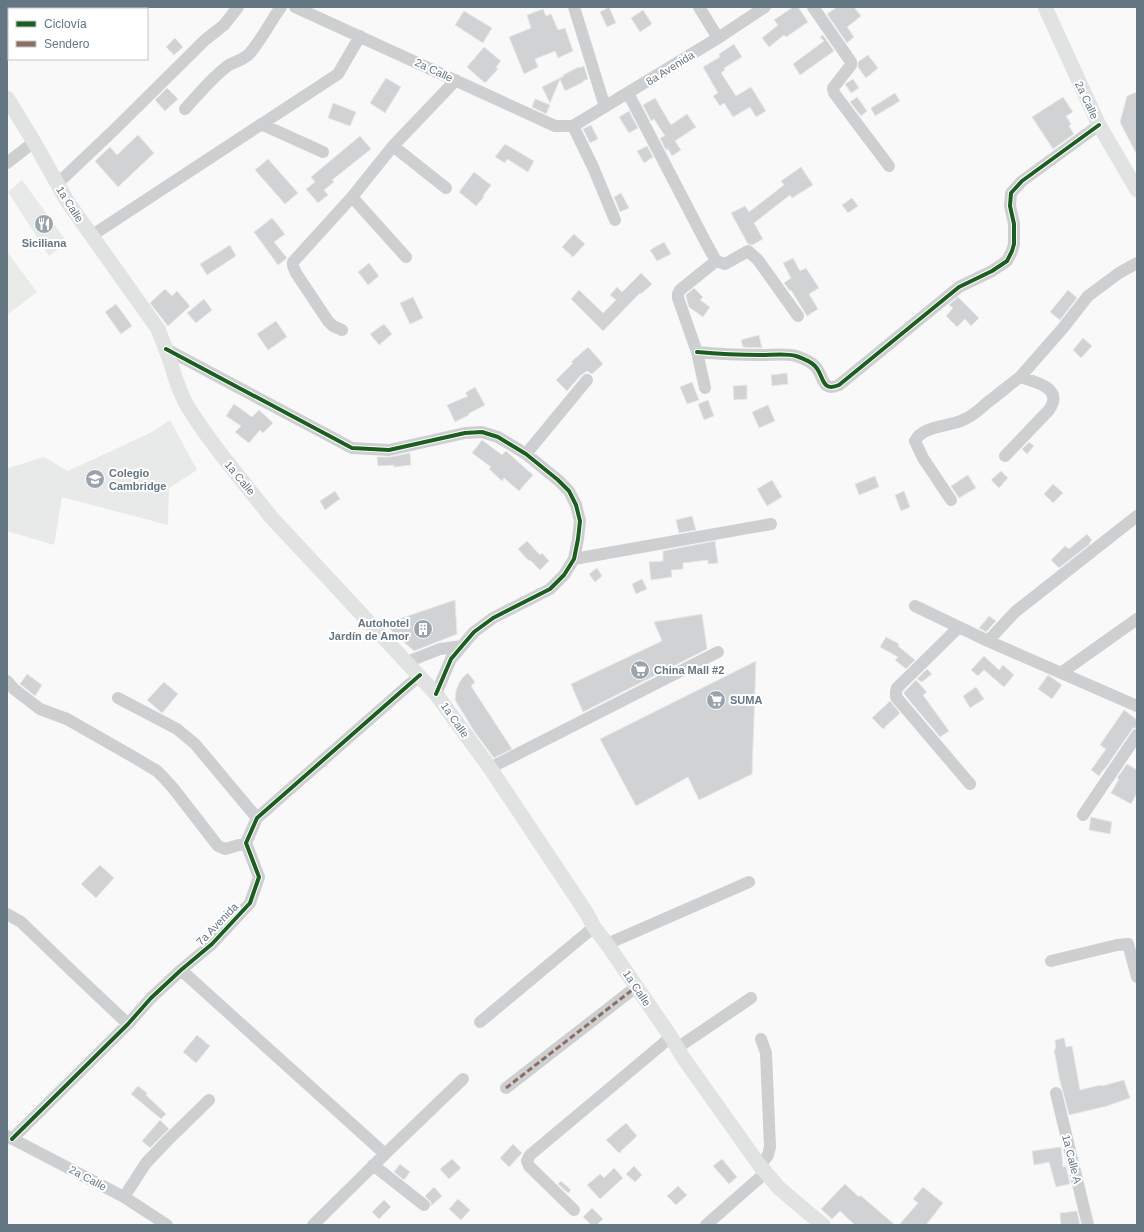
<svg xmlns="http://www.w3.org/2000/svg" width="1144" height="1232" viewBox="0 0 1144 1232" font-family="Helvetica,sans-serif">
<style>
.built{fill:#e8e9e9}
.green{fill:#e8ebe6}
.building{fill:#d0d2d3;stroke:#e8e8e8}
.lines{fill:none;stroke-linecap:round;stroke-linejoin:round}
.minor{stroke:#cecfd0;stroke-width:12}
.major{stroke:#e1e2e2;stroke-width:15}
.quiet{stroke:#8d6e63;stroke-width:3;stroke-dasharray:6 3;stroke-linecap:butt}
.cycleway-casing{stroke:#fff;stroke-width:6}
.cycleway{stroke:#1b5e20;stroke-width:4}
.labels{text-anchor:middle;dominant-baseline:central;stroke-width:4;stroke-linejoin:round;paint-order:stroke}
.street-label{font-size:11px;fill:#657683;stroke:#fff}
.poi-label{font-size:11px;font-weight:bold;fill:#657683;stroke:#fff;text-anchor:start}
</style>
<rect width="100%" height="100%" fill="#f9f9f9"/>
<path class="built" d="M22,180L67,242L49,256L8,192Z
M170,420L197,470L169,488L168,525L62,497L54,545L7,531V470L9,468L44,457L68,471L150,433Z"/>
<path class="green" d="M7,252L37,292L7,315Z"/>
<path class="building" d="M609,7L616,23L607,27L600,12Z
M793,7H798L808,22L786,37L784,35L769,47L762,38L778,25L774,20Z
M837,7H854L861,16L847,27L854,37L847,43L827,14Z
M543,9L546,16L551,14L558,30L565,28L573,51L558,58L555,51L535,59L538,67L524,74L509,37L531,28L527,15Z
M643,10L652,24L640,32L631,18Z
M464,11L492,28L483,43L455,25Z
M823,35L834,51L800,75L793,64L824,41L820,37Z
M175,38L183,47L174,55L166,47Z
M734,44L742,57L724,68L725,70L721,73L736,96L751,87L766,111L756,117L750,107L733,117L724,103L720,106L713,96L718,93L703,67L720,57L719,54Z
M484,47L501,61L496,67L498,69L485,83L467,67Z
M868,55L878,68L866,78L858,67V62Z
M584,66L588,79L583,81V82L565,91L560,79L550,103L542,87L564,76L563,75L579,67V68Z
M386,78L401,87L385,113L370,103Z
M853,79L859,88L851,93L845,84Z
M167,88L178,99L165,111L155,100Z
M1137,92V155L1120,122L1127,96Z
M895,93L900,101L875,116L871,108Z
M857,97L867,111L861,116L850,102Z
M1063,97L1073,112L1066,116L1071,124L1069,126L1074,134L1053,149L1032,117Z
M655,98L671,125L687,114L696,127L675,141L681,150L672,156L668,149L666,150L660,138L665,136L654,119L651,121L643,105Z
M535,99L550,105L546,114L532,107Z
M333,103L356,112L350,126L328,118Z
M629,111L638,128L629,133L619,117Z
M591,125L598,139L590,143L583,129Z
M138,135L154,153L118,187L95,161L110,147L117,155Z
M360,136L371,149L332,180L334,182L324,190L328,195L318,203L306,189L315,182L311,177Z
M505,144L534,161L528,172L507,159L505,163L495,157Z
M647,146L653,157L644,163L637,151Z
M268,159L298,193L285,204L255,170Z
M801,167L813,185L792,198L790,195L754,223L763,239L752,245L748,244L731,213L745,206L749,212L784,185L781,181Z
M474,172L491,185L483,196L484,197L476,206L459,192Z
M621,193L629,208L620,212L614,197Z
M852,198L858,206L848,213L842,205Z
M272,218L285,234L274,242L287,258L278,265L254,232Z
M574,234L585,244L573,257L562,247Z
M664,242L671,254L657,261L650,250Z
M230,245L236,256L207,275L200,264Z
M793,258L800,271L806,268L819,288L809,294L818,309L807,316L791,290L790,291L784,283L791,278L783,263Z
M369,263L379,276L368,285L358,272Z
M641,273L652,284L641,294L640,293L603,331L571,299L579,290L603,313L616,300L610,295L617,287L622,292Z
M694,288L703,297L700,300L710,307L703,317L689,307L686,297V295Z
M165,289L172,296L177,291L190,306L168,326L150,303Z
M1068,290L1077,298L1060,320L1050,312Z
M413,297L423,318L410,324L400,303Z
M958,297L979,318L971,326L965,319L957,327L946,316L953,308L949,305Z
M204,299L212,310L196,323L187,313Z
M116,304L132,326L121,334L105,312Z
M276,321L287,337L268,350L257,334Z
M384,324L392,334L379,345L370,334Z
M759,335L762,348L743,347L741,340Z
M1083,338L1092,346L1081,358L1073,350Z
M588,347L603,364L592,374L587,371L581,375L567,391L556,380L573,363L571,362Z
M787,373L788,384L772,386L771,375Z
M692,382L699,400L687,404L680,387Z
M747,385V399L734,400L733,386Z
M475,387L485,405L468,414L469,415L455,422L447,405L468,396L465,393Z
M708,400L714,416L704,420L698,404Z
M234,404L252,417L259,410L273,423L263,433L260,430L249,443L235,432L241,426L226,416Z
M768,405L775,421L759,428L752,412Z
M482,440L502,455L506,451L533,475L519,491L504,478L502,481L489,469L491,467L472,453Z
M1029,442L1034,446L1027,454L1022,449Z
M410,453L411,465L394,467V465L378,466L377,457H390Z
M1001,471L1008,478L999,488L991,480Z
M968,475L976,488L959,498L951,486Z
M875,476L879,487L859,495L855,484Z
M772,480L782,497L767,506L757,489Z
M1053,484L1063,493L1053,503L1044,494Z
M335,491L340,499L325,510L320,501Z
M904,491L910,507L901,511L895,495Z
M692,516L696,530L679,533L676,520Z
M1087,534L1092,540L1089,543L1090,544L1059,568L1051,560L1065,546L1069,549Z
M527,541L540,555L542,553L549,561L540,570L530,560L529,561L518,549Z
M715,541L718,563L708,564V560L683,563V569L671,570L672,577L651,580L649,562L663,561V551Z
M597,568L602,576L595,582L589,574Z
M642,579L647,589L636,594L632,584Z
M455,600L457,634L414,651L384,624Z
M702,614L707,649L583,712L571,684L662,641L654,622Z
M989,616L996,621L986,632L979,628Z
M886,637L899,644L898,646L915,660L906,669L895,660L898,657L880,647Z
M984,656L999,670L1003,665L1014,675L1004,687L984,670L978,676L971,670Z
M756,661L752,774L699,800L688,777L636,806L600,739Z
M927,669L932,674L922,682L917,679Z
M468,673L475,682L471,686L512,749L494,758L474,731L455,700L456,691L459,683L463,677Z
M27,674L42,685L35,696L20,684Z
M1048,675L1062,685L1052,699L1038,689Z
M916,680L927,692L923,695L949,731L940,737L904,694V692Z
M164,682L178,694L162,713L147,700Z
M976,687L984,699L970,708L963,696Z
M890,701L900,713L883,729L872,718Z
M1124,710L1137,720V728H1133L1131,731L1104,770H1103L1099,776L1091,770L1106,749L1100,745Z
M1127,764L1137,770V793L1131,804L1111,793L1119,779L1117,778Z
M1091,817L1112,822L1110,834L1089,830Z
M100,865L114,878L96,898L81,884Z
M197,1035L210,1046L196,1063L183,1052Z
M1064,1038L1066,1047L1072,1046L1080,1090L1101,1085L1102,1086L1124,1080L1130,1098L1107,1106L1069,1115L1059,1077L1054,1049H1056L1055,1040Z
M138,1086L147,1093L146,1095L166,1114L161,1119L131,1094Z
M160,1120L169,1129L150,1148L142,1141Z
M626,1123L637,1136L619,1153L606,1140Z
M513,1144L522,1153L509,1167L500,1158Z
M1061,1147L1063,1167L1066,1166L1070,1184L1056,1187L1049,1162L1034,1165L1032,1151Z
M452,1159L461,1168L449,1179L440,1169Z
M722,1159L737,1177L729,1184L713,1166Z
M400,1164L410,1172L404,1180L394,1172Z
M634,1166L642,1175L635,1182L626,1174Z
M614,1168L623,1178L600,1199L587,1185L600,1174L604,1178Z
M561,1181L571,1190L568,1193L558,1184Z
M845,1184L859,1197L860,1195L895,1225H855L840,1211L832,1219L821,1209Z
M678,1186L687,1195L676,1205L667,1196Z
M434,1187L442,1196L431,1206V1202L425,1196Z
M923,1187L943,1203L926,1225H899L918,1203L913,1199Z
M458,1199L470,1210L461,1220L449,1209Z
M384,1200L391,1207L379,1219L372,1212Z
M592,1208L603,1219L597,1225H591L583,1217Z
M1077,1211L1080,1225H1061L1060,1213Z"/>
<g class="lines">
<path class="minor" d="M295,7L555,126H573L718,38L765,7
M574,7L605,107
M699,7L718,38
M813,7L851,62V65L833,88L834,93L889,166
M628,93L704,239L716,261L725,264L748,251L758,260L798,316
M185,109C197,96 214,75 229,65C236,61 244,60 250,53C262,39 270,22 281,7
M261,124L323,152
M573,126L593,167L615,220
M393,146L446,188
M7,163L34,142
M57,184L114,130L205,40L224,25L238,7
M352,197L406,257
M91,236L338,74L360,36
M342,330L333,326L328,321L296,273L293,266V262L352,197L393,146L456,80
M166,349L352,448L389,450L465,433L482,432L498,437L526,454L558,480L569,491L576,505L580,521L578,539L574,559L564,575L550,589L493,618L474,632L462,646L451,659L436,694
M697,352C718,354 740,355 762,355C771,355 787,353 796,356C802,358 810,361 815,366C824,375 821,393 839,385L959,287L992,271L1007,261L1012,251L1014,244V224L1010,206L1011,193L1022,181L1099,125
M1020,377L1063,328L1088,296L1119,273L1137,263
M705,388L697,352L678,298V294L680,290L716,261
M526,454L587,380
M951,500L923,458L915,441C923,425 951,427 965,419C974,415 981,408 988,402C999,394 1009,385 1020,377C1036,382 1064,388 1049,410L1005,456
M574,559L771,524
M915,606L988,641L1137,706
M959,627L897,688L896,692V697L970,784
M988,641L1015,612L1137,516
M407,662L440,649L462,646
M1061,673L1137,619
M7,681L14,689L40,709L67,719L137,759L157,771L164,778L173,788L218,846L225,849L246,843
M118,698L177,729L195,744L257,818
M490,768L718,652
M1083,815L1137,735
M7,914L21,922L74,973L128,1024
M607,944L749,882
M1051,961L1117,945L1128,944L1137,977
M181,970L385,1154
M480,1022L594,927
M677,1048L751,998
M506,1088L636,987
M1056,1093L1088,1225
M7,1136L124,1197L167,1225
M12,1139L128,1024L151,998L181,970L212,944L250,903L259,877L246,843L257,818L420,675
M373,1165L424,1205
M760,1166L768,1155L770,1147L766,1053L761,1039
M124,1197L146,1163L168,1140L209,1100
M574,1210L529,1166L527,1161L530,1155L671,1037
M313,1225L385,1154L463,1079
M706,1225L765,1173"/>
<path class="major" d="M1045,7L1099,125L1137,190
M7,98L34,142L67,201L158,329C163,342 168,354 172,367C176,381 180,394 188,407C212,446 243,481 271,517L436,694L490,768L586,912L594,927L607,944L671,1037L682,1056L760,1166L779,1188L806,1211L823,1225"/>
<path class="quiet" d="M506,1088L636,987"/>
<g class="cycleway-casing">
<path id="cycleway" d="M166,349L352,448L389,450L465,433L482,432L498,437L526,454L558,480L569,491L576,505L580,521L578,539L574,559L564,575L550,589L493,618L474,632L462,646L451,659L436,694
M697,352C718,354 740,355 762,355C771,355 787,353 796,356C802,358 810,361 815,366C824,375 821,393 839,385L959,287L992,271L1007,261L1012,251L1014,244V224L1010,206L1011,193L1022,181L1099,125
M12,1139L128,1024L151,998L181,970L212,944L250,903L259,877L246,843L257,818L420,675"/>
</g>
<use href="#cycleway" class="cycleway"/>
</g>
<defs>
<g id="restaurant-disc" transform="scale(1)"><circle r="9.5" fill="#99a4ac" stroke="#fff"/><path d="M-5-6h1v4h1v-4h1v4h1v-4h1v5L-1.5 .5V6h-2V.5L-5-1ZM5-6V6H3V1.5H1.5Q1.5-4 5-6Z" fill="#fff"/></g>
<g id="school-disc" transform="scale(1)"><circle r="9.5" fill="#99a4ac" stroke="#fff"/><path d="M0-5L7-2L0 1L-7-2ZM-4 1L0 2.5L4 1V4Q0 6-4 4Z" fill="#fff"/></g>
<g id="building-disc" transform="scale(1)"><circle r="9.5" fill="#99a4ac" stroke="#fff"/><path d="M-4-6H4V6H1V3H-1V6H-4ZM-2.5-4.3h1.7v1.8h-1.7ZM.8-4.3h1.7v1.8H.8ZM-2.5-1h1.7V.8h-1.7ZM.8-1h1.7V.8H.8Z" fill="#fff"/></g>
<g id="supermarket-disc" transform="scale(1)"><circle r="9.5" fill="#99a4ac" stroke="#fff"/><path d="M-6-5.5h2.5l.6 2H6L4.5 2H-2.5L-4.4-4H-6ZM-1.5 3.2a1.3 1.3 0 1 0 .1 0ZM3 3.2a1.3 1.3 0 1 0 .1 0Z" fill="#fff"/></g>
</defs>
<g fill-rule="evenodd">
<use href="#restaurant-disc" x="44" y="224"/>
<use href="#school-disc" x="95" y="479"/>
<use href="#building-disc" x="423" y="629"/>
<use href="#supermarket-disc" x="640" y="670"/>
<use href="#supermarket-disc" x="716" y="700"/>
</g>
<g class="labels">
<g class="street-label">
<text transform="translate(670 68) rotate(-32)">8a Avenida</text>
<text transform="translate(434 70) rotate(25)">2a Calle</text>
<text transform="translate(1087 100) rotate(65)">2a Calle</text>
<text transform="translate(70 204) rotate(57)">1a Calle</text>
<text transform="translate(240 478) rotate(50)">1a Calle</text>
<text transform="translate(455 720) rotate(55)">1a Calle</text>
<text transform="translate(217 924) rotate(-46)">7a Avenida</text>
<text transform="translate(637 988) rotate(56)">1a Calle</text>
<text transform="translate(1072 1159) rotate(76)">1a Calle A</text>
<text transform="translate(88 1178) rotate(28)">2a Calle</text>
</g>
<g class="poi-label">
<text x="44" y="243" text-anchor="middle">Siciliana</text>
<text x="109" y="473">Colegio<tspan x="109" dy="13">Cambridge</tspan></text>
<text x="409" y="623" text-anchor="end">Autohotel<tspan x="409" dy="13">Jardín de Amor</tspan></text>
<text x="654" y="670">China Mall #2</text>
<text x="730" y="700">SUMA</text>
</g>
</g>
<rect width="1144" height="1232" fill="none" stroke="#657683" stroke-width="16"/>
<rect x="8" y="8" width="140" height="52" fill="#ffffff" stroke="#c1c8cd"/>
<rect x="16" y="21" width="20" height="6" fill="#1b5e20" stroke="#c1c8cd"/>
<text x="44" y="28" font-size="12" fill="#657683">Ciclovía</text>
<rect x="16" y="41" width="20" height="6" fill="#8d6e63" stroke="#c1c8cd"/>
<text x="44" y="48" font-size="12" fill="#657683">Sendero</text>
</svg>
